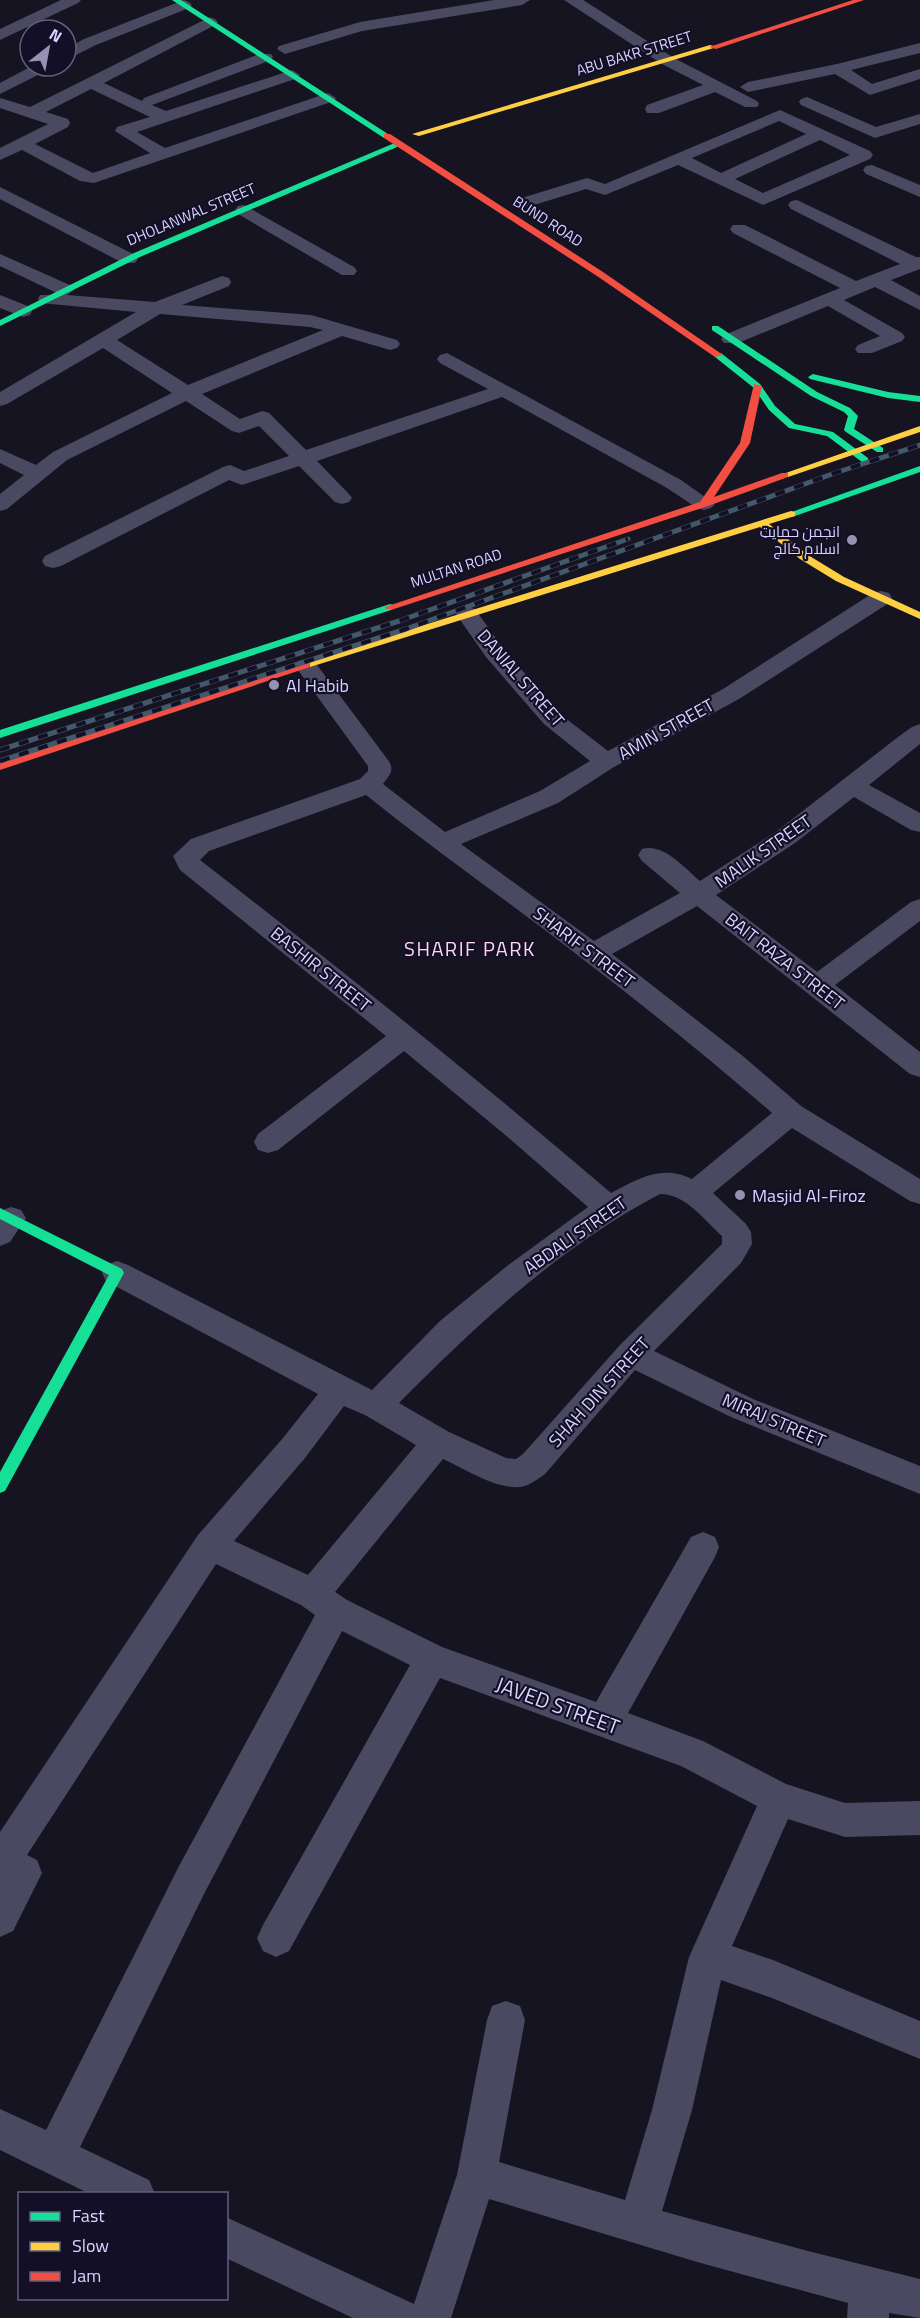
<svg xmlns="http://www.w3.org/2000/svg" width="920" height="2318" viewBox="0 0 920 2318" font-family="'Titillium Web',Cairo,sans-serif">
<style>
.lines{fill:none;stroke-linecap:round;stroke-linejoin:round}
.street{fill:#4a4962;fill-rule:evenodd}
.fast{fill:#16e098;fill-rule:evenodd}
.slow{fill:#ffcf43;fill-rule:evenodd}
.jam{fill:#f24e42;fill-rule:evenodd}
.rail-casing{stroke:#43596b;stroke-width:5}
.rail{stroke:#130f26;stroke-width:4;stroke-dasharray:10;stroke-linecap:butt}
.poi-dot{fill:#9591b1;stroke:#130f26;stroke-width:2}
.labels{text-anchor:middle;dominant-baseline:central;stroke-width:4.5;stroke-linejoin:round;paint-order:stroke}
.far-street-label{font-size:15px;fill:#d9d4ff;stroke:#130f26}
.far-poi-label{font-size:15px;fill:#d9d4ff;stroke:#130f26;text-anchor:end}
.street-label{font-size:18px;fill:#d9d4ff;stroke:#130f26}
.poi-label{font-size:18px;fill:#d9d4ff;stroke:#130f26;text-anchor:start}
.neighbourhood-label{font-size:20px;letter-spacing:1.5px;fill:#ffd6f0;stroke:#130f26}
.near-street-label{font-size:21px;fill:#d9d4ff;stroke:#130f26}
</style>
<rect width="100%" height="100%" fill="#161421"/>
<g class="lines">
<path class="street" d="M61,0H81L78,3L0,40V29Z
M184,0L189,2L192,5L189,8L96,45L66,60V49L84,39Z
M494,0H530L522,5L362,31L285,54L277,49L279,46L360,22Z
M564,0H583L674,58L757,101L759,104L757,107H745L715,92L659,113H647L645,109L647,105L703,85L662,64Z
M210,17L215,19L218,22L215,25L104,83L142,101L144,98L259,54H271L273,57L271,60L152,105L166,111L286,72L292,70L300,75L298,78L137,132L165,148L322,95L328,93L336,98L334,101L94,183L80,181L22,150L0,160V148L48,124L0,108V98L30,107ZM91,89L150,117L117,127L115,131L150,153L93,173L35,144L68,127L70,123L68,119L46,112Z
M920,43V53L851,70L872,84L920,69V79L870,95L835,74L748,92L740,87L748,82L837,64Z
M32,66H52L50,69L0,94V83Z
M807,97L876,127L920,114V124L875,138L801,105L799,102L801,99Z
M780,110L870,151L873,155L870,159L763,205L678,165L605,195L586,189L521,209L515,208L512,204L515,200L587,178L605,184ZM779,121L806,134L721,173L692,158ZM820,140L850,155L763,193L735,179Z
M872,165L920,185V197L866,174L863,170L866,166Z
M0,187L135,255L138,259L135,263H123L0,199Z
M797,200L916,257H920V269L891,280L920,296V310L875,287L844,300L902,333L905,337L902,341L872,353H858L855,349L858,345L880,336L828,306L738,343H724L721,339L724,335L840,288L733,233L730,229L733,225H745L856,281L900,264L791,209L788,205L791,201Z
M244,205L354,267L357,271L354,275H342L238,214L235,210L238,206Z
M0,254L72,286L74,290L67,295L155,302L222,276L229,278L231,282L229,286L182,305L311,315L397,340L400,344L397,348L390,350L342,336L202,394L240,419L262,411L269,413L306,450L488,389L440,363L437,359L440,355L447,353L681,480L715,504L711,508L704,510L697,508L667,488L502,397L317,461L349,494L352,498L349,502L342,504L335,502L299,466L242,485L229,480L61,566L53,568L45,566L42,561L45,556L223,467L230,465L244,471L289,456L259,426L239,433L232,431L186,401L67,460L7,509L0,511V494L24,475L0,463V449L36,465L53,452L172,393L103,348L7,404L0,406V392L136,312L40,303L38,299L40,295H61L0,266ZM160,314L310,327L323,330L188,385L117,340Z
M0,295L30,307L32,311L30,315L23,317L0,308Z
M881,591L889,593L892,598L889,603L739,699L614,767L558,803L461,844L594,941L680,893L642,861L638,855L642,849C664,843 684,868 700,881L777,831L898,737L912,727L920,724V744L869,785L920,813V832L911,830L854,797L795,843L716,895L817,972L911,902L920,899V921L835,985L920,1052V1077L910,1074L697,906L612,954L744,1057L801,1106L920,1179V1204L910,1201L792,1128L713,1193L746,1224L751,1232L752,1244L741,1263L654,1351L753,1399L920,1466V1494L731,1417L635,1370L545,1474C538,1479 529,1486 520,1487C495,1489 465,1469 443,1459L335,1592L347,1600L442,1647L596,1702L691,1537L703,1532L715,1537L719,1547L715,1557L628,1713L703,1741L786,1784L845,1803L920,1801V1835L845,1837L788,1819L732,1946L773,1960L920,2021V2059L772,1998L721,1980L692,2110L662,2211L808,2251L920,2279V2318L889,2313V2318H847L848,2303L697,2262L489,2199L451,2318H353L226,2258V2217L414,2304L457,2175L487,2020L492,2006L506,2001L520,2006L525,2020L499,2162L625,2200L652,2110L689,1957L757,1806L681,1766L440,1678L289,1951L276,1957L263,1951L257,1938L263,1925L410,1665L342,1631L204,1894L80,2147L149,2180L155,2194H90L0,2150V2109L46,2130L178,1868L315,1615L301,1605L216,1564L27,1855L37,1860L42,1873L13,1931L0,1937V1832L198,1535L283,1438L318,1394L106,1281L102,1273L106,1265L117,1261L128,1265L372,1390L440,1321L507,1266L588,1207L510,1139L404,1051L278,1150L268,1153L258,1150L254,1142L258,1134L386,1036L180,870L173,856L191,839L360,779L368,771V766L295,666L298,661L306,659L314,661L388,760C395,770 390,775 383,784L445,832L540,791L590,761L544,724L486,657L456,614L459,609L467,607L475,609L502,647L560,714L608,751L723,689L873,593ZM366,795C437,852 512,904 584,960C648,1009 711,1060 772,1113L692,1179C661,1164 638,1179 611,1193C477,1078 339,968 200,860L209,851ZM660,1194C686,1194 704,1220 722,1236V1244L620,1345L523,1454L516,1459L506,1458L449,1432L399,1403C477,1324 561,1246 660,1194ZM344,1406L365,1415L416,1445L308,1575L234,1541L305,1458Z
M11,1207L21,1210L26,1218L10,1242L0,1246V1211Z"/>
<path class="fast" d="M172,0H181L391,136L384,138Z
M397,142L404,144L140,257L0,326V320L134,253Z
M712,326H718L817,392L850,408L858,416L854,429L883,448V452H877L846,432L844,430L848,416L844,412L811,396L712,330Z
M715,353H721L760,384L775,406L795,424L833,432L868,458V462H862L827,436L789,428L769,410L754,388L715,357Z
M813,374L888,392L920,396V402L888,398L810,379L808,377Z
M920,466V472L795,516L791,517L786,514Z
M390,604L394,605V609L0,738V730Z
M0,1208L122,1269L124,1273L5,1491L0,1493V1472L109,1275L0,1219Z"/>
<path class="slow" d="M710,45L717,47L419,136L412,134Z
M920,426V432L788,477L780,475Z
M791,511L795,512V516L769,524L808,555L844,577L920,612V619L836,581L800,559L760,527L310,667H302L301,665L302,663Z"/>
<path class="jam" d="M853,0H864L716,49L709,47Z
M384,134H390L603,272L723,355L715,357L597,276L384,138Z
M754,384L762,386L750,443L714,497L782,473H788V477L708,506L394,609H386L385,607L700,502L740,443Z
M306,662L310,663V667L0,770V762Z"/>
<g class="rail-casing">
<path id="rail" d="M0,750L399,621L628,539
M0,761L406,629L835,473L920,445"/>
</g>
<use href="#rail" class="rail"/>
</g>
<g class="poi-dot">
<circle cx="852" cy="540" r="6"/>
<circle cx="274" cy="685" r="6"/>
<circle cx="740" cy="1195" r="6"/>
</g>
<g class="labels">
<g class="far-street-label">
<text transform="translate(634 53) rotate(-17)">ABU BAKR STREET</text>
<text transform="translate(191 214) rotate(-23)">DHOLANWAL STREET</text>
<text transform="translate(548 221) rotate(33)">BUND ROAD</text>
<text transform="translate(456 568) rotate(-18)">MULTAN ROAD</text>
</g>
<g class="far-poi-label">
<text x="840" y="531">انجمن حمایتِ<tspan x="840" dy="17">اسلام کالج</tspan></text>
</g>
<g class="street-label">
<text transform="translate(521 678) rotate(49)">DANIAL STREET</text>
<text transform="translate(666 729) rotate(-29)">AMIN STREET</text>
<text transform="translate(763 851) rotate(-35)">MALIK STREET</text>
<text transform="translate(584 947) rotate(37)">SHARIF STREET</text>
<text transform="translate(785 961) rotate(38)">BAIT RAZA STREET</text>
<text transform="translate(321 969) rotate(39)">BASHIR STREET</text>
<text transform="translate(575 1235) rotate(-35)">ABDALI STREET</text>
<text transform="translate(599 1392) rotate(-48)">SHAH DIN STREET</text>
<text transform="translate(774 1420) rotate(23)">MIRAJ STREET</text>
</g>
<g class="poi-label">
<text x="286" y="685">Al Habib</text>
<text x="752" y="1195">Masjid Al-Firoz</text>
</g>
<g class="neighbourhood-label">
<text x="470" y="948">SHARIF PARK</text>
</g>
<g class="near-street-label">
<text transform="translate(558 1705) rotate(20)">JAVED STREET</text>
</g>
</g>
<rect x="18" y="2192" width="210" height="108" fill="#130f26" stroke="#625e7d" stroke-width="1.5"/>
<rect x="30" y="2212" width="30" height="9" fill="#16e098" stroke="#625e7d" stroke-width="1.5"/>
<text x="72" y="2222" font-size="18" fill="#d9d4ff">Fast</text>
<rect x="30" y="2242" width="30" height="9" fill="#ffcf43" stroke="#625e7d" stroke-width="1.5"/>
<text x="72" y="2252" font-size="18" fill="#d9d4ff">Slow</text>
<rect x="30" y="2272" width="30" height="9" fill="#f24e42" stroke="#625e7d" stroke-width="1.5"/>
<text x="72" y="2282" font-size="18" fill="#d9d4ff">Jam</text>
<g transform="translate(48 48) rotate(31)"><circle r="28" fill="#130f26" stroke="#625e7d" stroke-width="1.5"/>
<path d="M0-4.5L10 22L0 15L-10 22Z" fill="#9591b1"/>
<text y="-9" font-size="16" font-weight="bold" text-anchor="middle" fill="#d9d4ff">N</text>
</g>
</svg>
